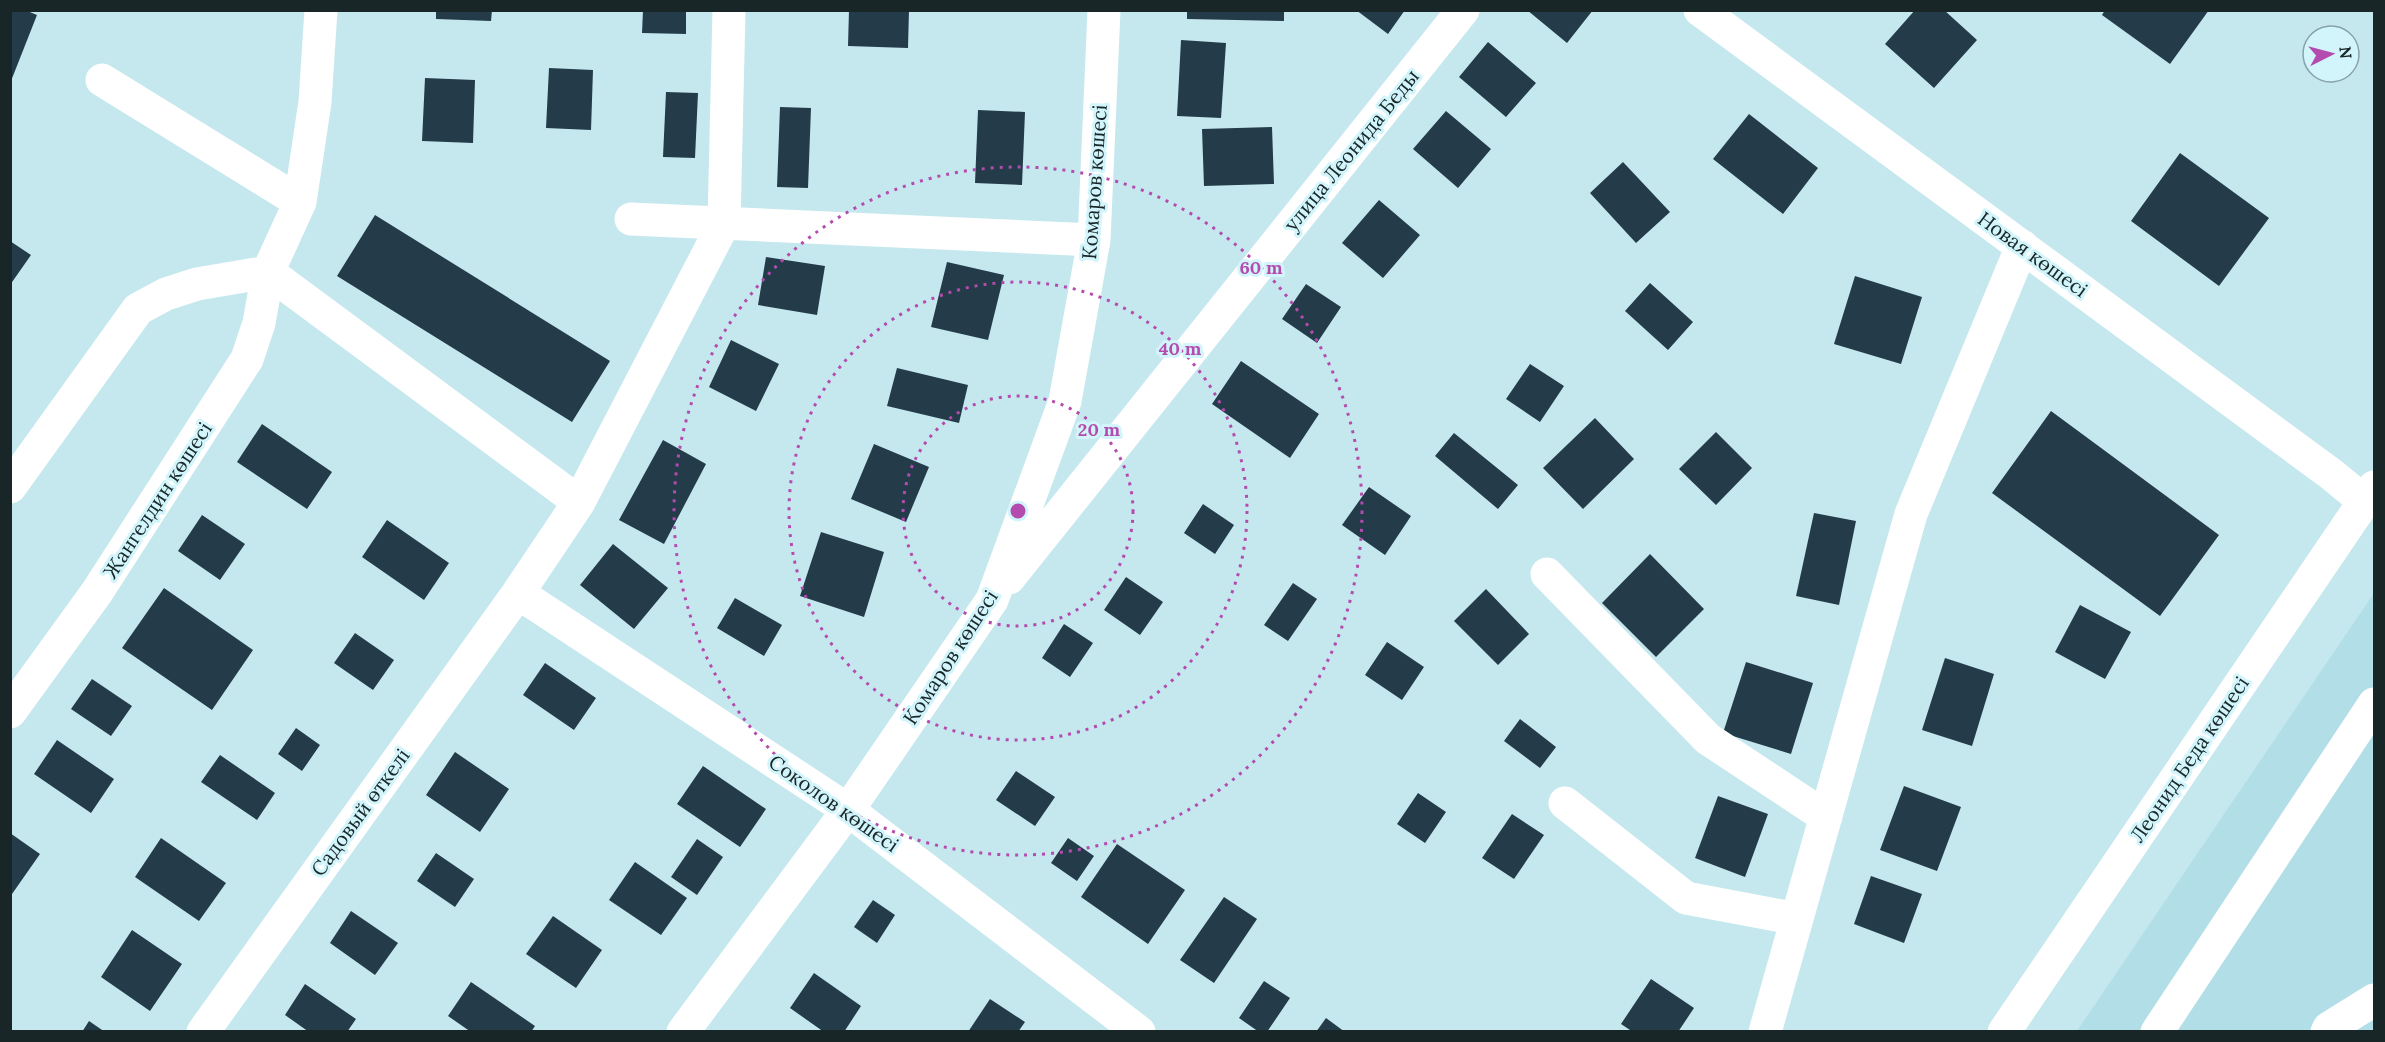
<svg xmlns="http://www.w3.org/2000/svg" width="2385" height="1042" viewBox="0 0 2385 1042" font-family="Lora,serif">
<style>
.built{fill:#b2dee7}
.building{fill:#243b49}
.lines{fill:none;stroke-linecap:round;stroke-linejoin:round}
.minor{stroke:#fff;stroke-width:33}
.ring{fill:none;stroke:#b44bae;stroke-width:3;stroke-dasharray:3 6}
.labels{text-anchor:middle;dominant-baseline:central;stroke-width:6;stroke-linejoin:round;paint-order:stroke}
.street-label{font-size:20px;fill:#182628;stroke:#d2f5fc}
.centre{fill:#b44bae;stroke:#d2f5fc;stroke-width:3}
.ring-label{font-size:18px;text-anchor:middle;font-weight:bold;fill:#b44bae;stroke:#d2f5fc;stroke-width:6;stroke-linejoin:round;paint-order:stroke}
</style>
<rect width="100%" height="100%" fill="#c5e8ef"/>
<path class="built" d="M2374,593V1031H2077Z"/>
<path class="building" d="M10,10H25L37,15L11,81Z
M436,10H492L491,21L436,19Z
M643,10H686V34L642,33Z
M849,10H909L908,48L848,46Z
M1187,10H1284V21L1187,19Z
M1356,10H1405L1388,34Z
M1527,10H1593L1567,43Z
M1915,10H1944L1977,40L1934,88L1885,44Z
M2105,10H2209L2170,64L2102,15Z
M1181,40L1226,43L1221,118L1177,116Z
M1488,42L1536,83L1506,117L1459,77Z
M549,68L593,70L591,130L546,128Z
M425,78L475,80L473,143L422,141Z
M666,92L698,93L695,158L663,157Z
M780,107L811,108L808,188L777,187Z
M978,110L1025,112L1022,185L975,183Z
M1446,111L1491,149L1458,188L1413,149Z
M1749,114L1818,168L1783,214L1713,159Z
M1272,127L1274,184L1204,186L1202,129Z
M2180,153L2269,218L2219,286L2131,221Z
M1623,162L1670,212L1636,243L1590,193Z
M1379,200L1420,235L1383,278L1342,243Z
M375,215L610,361L572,422L337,276Z
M10,241L31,255L10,285Z
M766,257L825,266L817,315L758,305Z
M947,262L1004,275L988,340L931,327Z
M1855,276L1922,297L1901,364L1834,344Z
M1650,283L1693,322L1668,350L1625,311Z
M1306,284L1341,307L1317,343L1282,319Z
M731,340L779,364L756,411L709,387Z
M1241,361L1319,414L1290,458L1212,404Z
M1530,364L1564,386L1540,422L1506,399Z
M897,368L968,385L959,423L887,406Z
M2051,411L2219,535L2160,616L1992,493Z
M1595,418L1634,459L1583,509L1543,468Z
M262,424L332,472L307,509L237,462Z
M1716,432L1752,468L1716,505L1679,469Z
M1454,433L1518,485L1498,509L1435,456Z
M663,440L706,464L664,544L619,520Z
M874,444L929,467L906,522L851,499Z
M1369,487L1411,516L1385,555L1342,525Z
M1203,504L1234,525L1215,554L1184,533Z
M1814,513L1856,521L1839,605L1796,596Z
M202,515L245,544L220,580L178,551Z
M387,520L449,563L424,600L362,557Z
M821,532L884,552L864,617L800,596Z
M613,544L668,588L634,629L580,585Z
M1650,554L1704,609L1656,657L1602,603Z
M1126,577L1163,602L1140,635L1104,610Z
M1293,583L1317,599L1288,641L1264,625Z
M164,588L253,650L212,710L122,648Z
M1486,589L1529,634L1498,665L1454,621Z
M735,598L782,625L764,656L717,628Z
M2080,605L2131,632L2105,679L2055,652Z
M1064,624L1093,643L1070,677L1042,658Z
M355,633L394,660L373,690L334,663Z
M1387,642L1424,667L1402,700L1365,675Z
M1945,658L1994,674L1972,746L1922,730Z
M1746,662L1813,683L1791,754L1723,733Z
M545,663L596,698L574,730L523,695Z
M92,679L132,706L111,736L71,709Z
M1520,719L1556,747L1540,768L1504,741Z
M296,728L320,745L302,771L278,754Z
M57,740L114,779L91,813L34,774Z
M455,752L509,789L480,832L426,795Z
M220,755L275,793L257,820L201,782Z
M703,766L766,809L740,847L677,804Z
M1016,771L1055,797L1035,826L996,800Z
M1904,786L1961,807L1937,871L1880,850Z
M1418,793L1446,812L1425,843L1397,824Z
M1718,796L1768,814L1745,877L1695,858Z
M1512,814L1544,835L1514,879L1482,858Z
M10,833L40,854L12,894L10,893Z
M161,838L226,883L199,921L135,877Z
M1068,838L1094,856L1077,881L1051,863Z
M697,839L723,857L697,895L671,877Z
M1117,844L1185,890L1148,944L1081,897Z
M436,853L474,879L455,907L417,881Z
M635,862L687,898L661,935L609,900Z
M1871,876L1922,894L1904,943L1854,924Z
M1224,897L1257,919L1214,983L1180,960Z
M873,900L895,915L877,943L854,927Z
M351,911L398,943L375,975L330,943Z
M553,916L602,950L576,988L526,954Z
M132,930L182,964L150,1011L101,977Z
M814,973L861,1006L844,1032H824L790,1008Z
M1651,979L1694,1008L1678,1032H1633L1621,1024Z
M1264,981L1290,998L1267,1032H1259L1239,1018Z
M471,982L535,1026L531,1032H471L448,1016Z
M305,984L356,1019L347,1032H309L285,1015Z
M990,999L1025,1022L1018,1032H968Z
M1326,1018L1345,1032H1316Z
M89,1021L105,1032H82Z"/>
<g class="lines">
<path class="minor" d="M1700,10L2331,474L2364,501
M102,80L300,202
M631,219L1094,240
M268,272L579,502
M10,487L138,309L166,294L197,284L268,272
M1547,574L1708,739L1826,817
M1009,578L1463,10
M518,593L848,810L1139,1032
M10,712L97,592L247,359L259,323L268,272L300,202L315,102L321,10
M1565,803L1686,898L1797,919
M203,1032L518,593L579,502L724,223L729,10
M683,1032L848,810L992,600L1065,401L1094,240L1104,10
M1765,1032L1911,514L2022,246
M2004,1032L2374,487
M2157,1032L2374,704
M2327,1032L2329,1028L2374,1000"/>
</g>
<g class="ring">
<circle cx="1018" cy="511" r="115"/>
<circle cx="1018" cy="511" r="229"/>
<circle cx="1018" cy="511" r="344"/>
</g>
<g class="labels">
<g class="street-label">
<text transform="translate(1351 150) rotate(-51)">улица Леонида Беды</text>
<text transform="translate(1094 182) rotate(-86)">Комаров көшесі</text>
<text transform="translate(2033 254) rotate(36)">Новая көшесі</text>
<text transform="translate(157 500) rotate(-57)">Жангелдин көшесі</text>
<text transform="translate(950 657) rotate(-57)">Комаров көшесі</text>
<text transform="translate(2189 759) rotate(-56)">Леонид Беда көшесі</text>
<text transform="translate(834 803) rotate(35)">Соколов көшесі</text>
<text transform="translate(360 812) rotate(-54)">Садовый өткелі</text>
</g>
</g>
<circle cx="1018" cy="511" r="9" class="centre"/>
<g class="ring-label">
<text x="1261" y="274">60 m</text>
<text x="1180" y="355">40 m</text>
<text x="1099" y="436">20 m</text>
</g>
<rect width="2385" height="1042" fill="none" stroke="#182628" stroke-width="24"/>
<g transform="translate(2331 54) rotate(84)"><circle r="28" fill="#d2f5fc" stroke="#88a2a7" stroke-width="1.5"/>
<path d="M0-4.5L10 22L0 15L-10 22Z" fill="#b44bae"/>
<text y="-9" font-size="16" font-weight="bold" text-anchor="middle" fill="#182628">N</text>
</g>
</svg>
